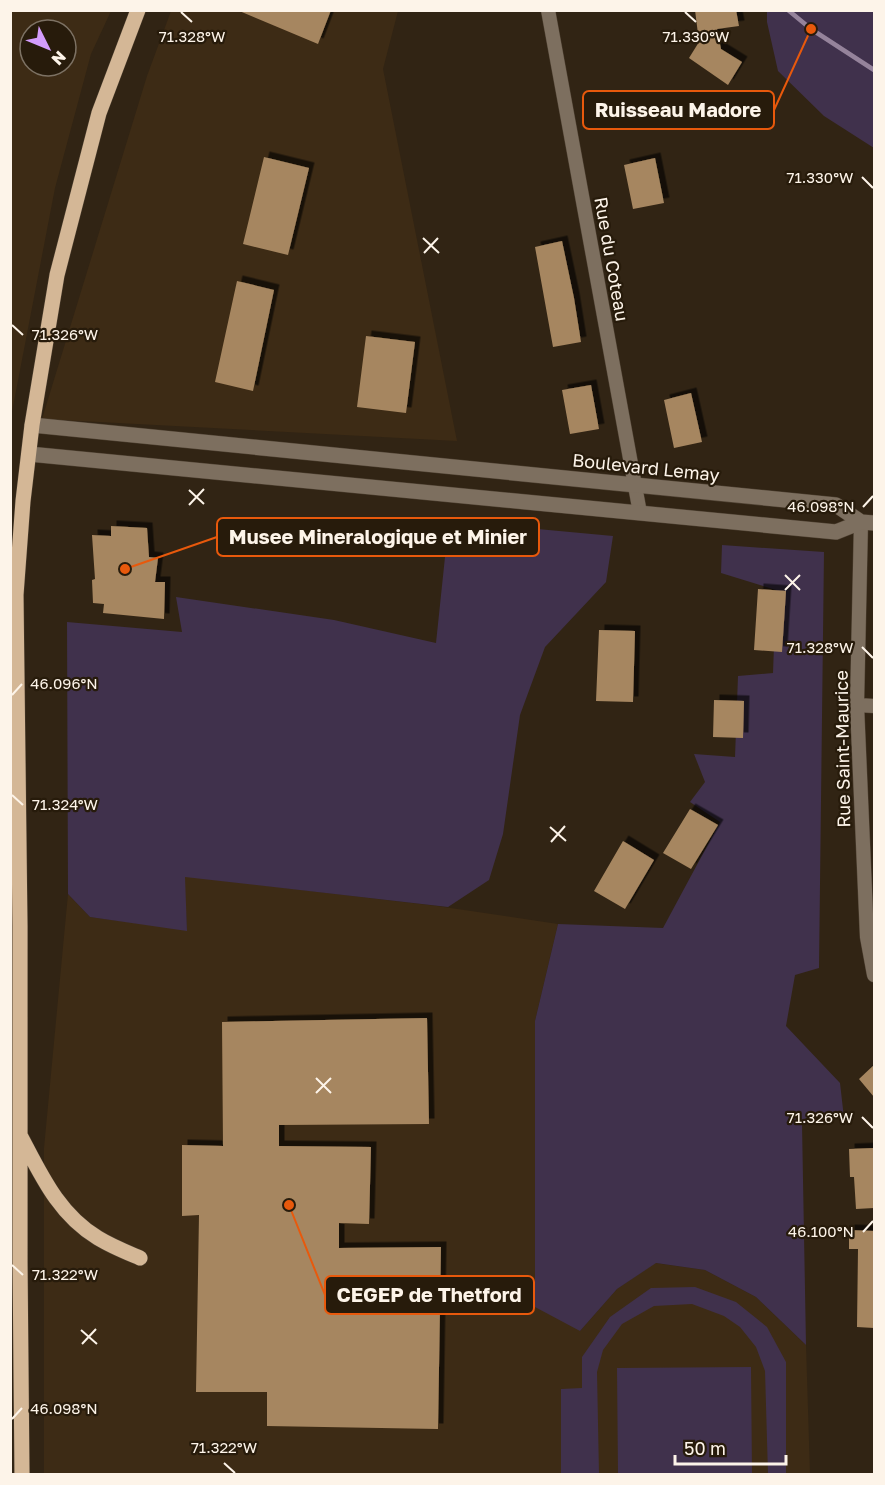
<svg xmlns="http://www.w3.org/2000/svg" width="885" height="1485" viewBox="0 0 885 1485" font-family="'Golos Text',sans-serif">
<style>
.built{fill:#3d2b15;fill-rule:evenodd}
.green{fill:#40314c}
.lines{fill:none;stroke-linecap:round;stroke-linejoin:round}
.stream{stroke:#95839b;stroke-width:4.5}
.building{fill:#a68660;filter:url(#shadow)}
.minor-casing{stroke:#4e4132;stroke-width:15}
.tertiary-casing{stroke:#4e4132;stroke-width:16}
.primary-casing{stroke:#4e4132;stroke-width:16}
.minor{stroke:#7d6f5f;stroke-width:14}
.tertiary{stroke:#7d6f5f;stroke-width:15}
.primary{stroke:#d4b796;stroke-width:15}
.ticks{fill:none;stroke:#fdf4e9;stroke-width:2}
.labels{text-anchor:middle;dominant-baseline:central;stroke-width:4.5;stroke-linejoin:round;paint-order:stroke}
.street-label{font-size:18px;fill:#fdf4e9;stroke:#271b0b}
.ticks-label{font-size:15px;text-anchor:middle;fill:#fdf4e9;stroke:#271b0b;stroke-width:4.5;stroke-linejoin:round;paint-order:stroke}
.leader{fill:none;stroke:#e8590c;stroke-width:2}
.callout-dot{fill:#e8590c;stroke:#271b0b;stroke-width:2}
.callout{fill:#271b0b;stroke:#e8590c;stroke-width:2}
.callout-label{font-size:20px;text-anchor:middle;font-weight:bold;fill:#fdf4e9}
</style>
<defs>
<filter id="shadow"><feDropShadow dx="5.5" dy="-5.5" stdDeviation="0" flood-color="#0009"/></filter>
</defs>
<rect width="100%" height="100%" fill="#312414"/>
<path class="built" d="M11,10L111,11L91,54L55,188L11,417ZM30,30H66V66H30Z
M171,11H398L383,69L457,441L42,419L147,76Z
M184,876L437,906L558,924L535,1021L580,1331L617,1289L655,1263L705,1270L756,1297L806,1345L810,1474H44V1148L68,894L90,917L187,930Z"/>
<path class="green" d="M767,11H874V148L824,116L778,71L767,22Z
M451,521L613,536L606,582L545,647L520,715L503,834L489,880L448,907L185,877L187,931L90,917L68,894L67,622L182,632L176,597L334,620L436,643L447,538Z
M722,545L824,552L819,968L795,975L786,1026L840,1083L844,1118L802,1124L806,1345L756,1297L705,1270L656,1263L617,1289L580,1331L535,1307V1021L558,924L663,928L720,822L690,802L705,782L694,754L735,757L738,676L773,673L776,590L721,573Z
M695,1287L736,1302L767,1327L786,1362V1474H768L765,1371L756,1347L740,1327L724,1316L692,1304L654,1306L622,1324L603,1350L597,1372L599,1474H561V1389L582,1388V1357L610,1317L651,1288Z
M751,1367L752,1474H618L617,1368Z"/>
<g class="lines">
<path class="stream" d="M788,10L811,29L874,70"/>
</g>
<path class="building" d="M237,10H331L318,44Z
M695,10H736L739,26L717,29L721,49L742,62L728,85L689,58L699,42Z
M264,157L309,168L288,255L243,244Z
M655,158L664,203L633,209L624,165Z
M562,241L574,298L581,342L553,347L535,247Z
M237,281L274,290L253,391L215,382Z
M366,336L415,342L406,413L357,407Z
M591,385L599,429L570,434L562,390Z
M691,393L702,442L674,448L664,400Z
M111,526L147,528L149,557L158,558L155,582H165L164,619L103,613L104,604L93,603L92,580L95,579L92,535L111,536Z
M758,589L786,591L782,652L754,650Z
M599,630L635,631L633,702L596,701Z
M714,700L744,701L743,738L713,737Z
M690,809L718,825L691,869L663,853Z
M623,841L654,860L625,909L594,891Z
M427,1018L429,1124L279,1125V1146L371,1147L369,1224L339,1223V1248L441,1247L438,1429L267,1426V1392H196L199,1215L182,1216V1145L223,1146L222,1022Z
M874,1065V1097L859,1079Z
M874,1148V1208L856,1209L854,1177H850L849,1149Z
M849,1230L874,1231L873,1264H874V1328L857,1327L858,1249H849Z"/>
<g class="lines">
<g class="minor-casing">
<path id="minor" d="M548,10L640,513
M861,522L857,705L867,937L874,975
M857,705L874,706"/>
</g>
<g class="tertiary-casing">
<path id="tertiary" d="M32,425L836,505L861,522L874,523
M29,454L836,532L861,522"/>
</g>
<g class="primary-casing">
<path id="primary" d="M21,1137C41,1175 59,1215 98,1238C111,1246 126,1252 140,1258
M22,1474L20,1261V926L16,595L23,501L32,425L57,275L99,113L138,10"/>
</g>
<use href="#minor" class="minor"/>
<use href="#tertiary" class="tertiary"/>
<use href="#primary" class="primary"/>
</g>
<path class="ticks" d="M181,12L192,22M685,12L696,22M862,177L873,188M423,238L439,253M424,253L438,238M12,325L23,335M189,490L204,504M189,505L204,489M863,507L873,496M785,575L800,590M785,590L800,575M862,647L873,658M12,695L22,684M12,795L23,805M550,827L566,841M551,842L565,826M316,1078L331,1093M316,1093L331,1078M862,1117L873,1128M863,1232L873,1221M12,1265L23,1275M81,1330L97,1344M82,1344L96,1329M12,1419L22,1408M224,1463L235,1473"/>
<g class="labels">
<g class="street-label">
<text transform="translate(612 259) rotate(80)">Rue du Coteau</text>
<text transform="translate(646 467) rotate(6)">Boulevard Lemay</text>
<text transform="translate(842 749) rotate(-91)">Rue Saint-Maurice</text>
</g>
</g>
<g class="ticks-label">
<text x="192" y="42">71.328°W</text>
<text x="696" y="42">71.330°W</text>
<text x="820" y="183">71.330°W</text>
<text x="65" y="340">71.326°W</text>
<text x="821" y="512">46.098°N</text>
<text x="820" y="653">71.328°W</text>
<text x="64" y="689">46.096°N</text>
<text x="65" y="810">71.324°W</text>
<text x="820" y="1123">71.326°W</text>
<text x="821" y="1237">46.100°N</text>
<text x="65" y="1280">71.322°W</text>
<text x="64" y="1414">46.098°N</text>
<text x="224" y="1453">71.322°W</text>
</g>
<path class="leader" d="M811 29L774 110M125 569L217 537M289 1205L325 1295"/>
<g class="callout-dot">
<circle cx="811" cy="29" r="6"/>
<circle cx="125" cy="569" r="6"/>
<circle cx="289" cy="1205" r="6"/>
</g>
<g class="callout">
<rect x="583" y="91" width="191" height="38" rx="6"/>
<rect x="217" y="518" width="322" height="38" rx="6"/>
<rect x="325" y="1276" width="209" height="38" rx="6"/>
</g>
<g class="callout-label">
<text x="678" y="117">Ruisseau Madore</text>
<text x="378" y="544">Musee Mineralogique et Minier</text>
<text x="429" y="1302">CEGEP de Thetford</text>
</g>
<rect width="885" height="1485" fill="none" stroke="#fdf4e9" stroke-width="24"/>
<g transform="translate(48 48) rotate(133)"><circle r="28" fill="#271b0b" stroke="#7d7264" stroke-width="1.5"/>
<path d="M0-4.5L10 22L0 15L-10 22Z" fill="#d39cfc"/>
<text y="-9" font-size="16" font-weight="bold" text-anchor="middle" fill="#fdf4e9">N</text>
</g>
<path d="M675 1455v9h111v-9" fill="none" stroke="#fdf4e9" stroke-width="3"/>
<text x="684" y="1455" font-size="18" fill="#fdf4e9" stroke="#271b0b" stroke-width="4.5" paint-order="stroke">50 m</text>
</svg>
